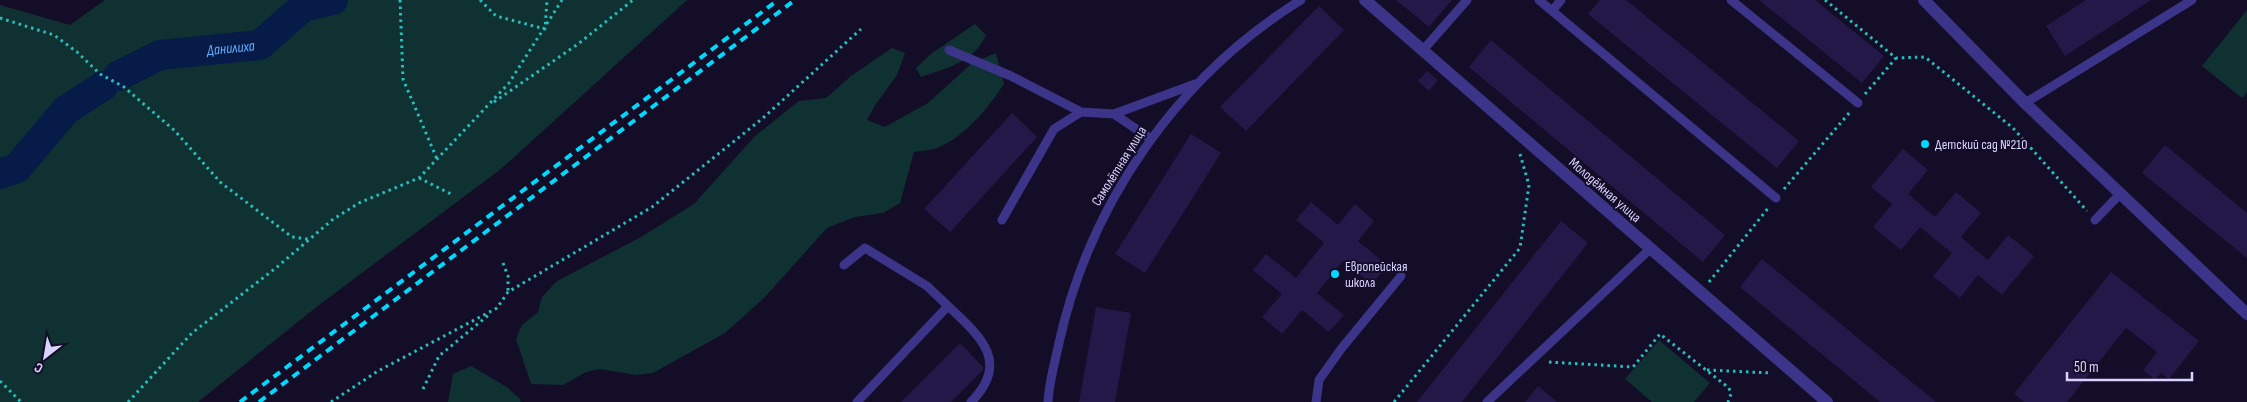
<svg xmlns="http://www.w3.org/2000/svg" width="2247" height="402" viewBox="0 0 2247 402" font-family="'Sofia Sans Condensed',sans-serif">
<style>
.green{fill:#103131}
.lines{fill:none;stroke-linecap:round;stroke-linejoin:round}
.river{stroke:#061b47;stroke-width:30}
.building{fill:#241849}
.path{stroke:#25c0be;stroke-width:3;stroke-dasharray:2.5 4;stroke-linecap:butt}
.lane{stroke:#3c3489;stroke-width:9}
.street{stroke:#3c3489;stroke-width:12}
.rail{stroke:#00d9fe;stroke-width:4;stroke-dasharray:8 6;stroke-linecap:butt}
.poi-dot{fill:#00d9fe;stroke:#130d27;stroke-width:2}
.labels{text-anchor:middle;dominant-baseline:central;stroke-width:4;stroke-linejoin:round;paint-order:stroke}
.poi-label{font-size:14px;fill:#dad3ff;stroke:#130d27;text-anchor:start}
.street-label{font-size:14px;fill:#dad3ff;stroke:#130d27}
.water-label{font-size:15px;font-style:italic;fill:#61aeff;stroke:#130d27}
</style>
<rect width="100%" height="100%" fill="#130d27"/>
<path class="green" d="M105,0H687L501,169L319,305L198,402H0V5L70,25Z
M2247,10V92L2242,98L2202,66Z
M975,24L986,35C974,62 947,68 921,77L916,68L932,53Z
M892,48L905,53L897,75L874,107L867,120L885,127L928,103L972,63L996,53L1004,84C988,108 965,137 937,148C931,150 922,151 914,152L900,203L883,213L855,217L827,228L765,297L725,333L653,373L636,375L600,369L586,372L563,385L531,384L516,339L522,325L538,312L542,297L557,281L641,237L694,204L755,136L799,101L826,98L851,76Z
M1659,340L1710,383L1694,402H1652L1625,379Z
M471,366L507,387L521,400L520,402H448L453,374Z"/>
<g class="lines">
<g class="river">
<path id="s1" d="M118,76L160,55L260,45L303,7L333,0"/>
<path d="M0,174L17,168L66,110L103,86"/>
</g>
</g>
<path class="building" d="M1396,0H1452L1429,27Z
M1600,0H1626L1799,141L1777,168L1588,14Z
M1759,0H1815L1884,56L1862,83Z
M2086,0H2151L2065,56L2046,26Z
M1319,6L1344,30L1246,131L1220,107Z
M1491,40L1725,235L1703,262L1469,67Z
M1427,71L1438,80L1429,91L1418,81Z
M1012,113L1037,137L950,232L924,209Z
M1191,134L1221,153L1145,273L1115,254Z
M2165,145L2247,213V258L2142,173Z
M1903,149L1928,170L1908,194L1935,217L1956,192L1981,213L1961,237L1988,260L2008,235L2034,256L2002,295L1978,275L1960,298L1933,276L1952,253L1920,227L1901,250L1873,227L1892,204L1871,187Z
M1311,202L1338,225L1355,204L1374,221L1358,241L1387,265L1372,285L1343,261L1317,293L1344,315L1329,332L1302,310L1282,334L1262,317L1282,294L1253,270L1266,254L1296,278L1324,243L1296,220Z
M1561,221L1588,243L1462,402H1417Z
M1762,259L1936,402H1880L1740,287Z
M2111,272L2199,341L2169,379L2161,373L2155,380L2143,370L2157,352L2126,328L2067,402H2024L2014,394Z
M1096,307L1131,313L1115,402H1079Z
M960,343L983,367V370L951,402H901Z
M1538,386L1557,402H1525Z"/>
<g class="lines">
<path class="path" d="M400,0L403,79L437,159
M480,0L496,16L545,29L547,0
M1825,0L1896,58L1925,57L2013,128L2087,211
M0,18L54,35L77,52L100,74L124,87L175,131L220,182L292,237L308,239
M1865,94L1896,58
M494,102L578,44L633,0
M419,178L451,194
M1784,189L1850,112
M503,263L508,276V292
M1709,282L1769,207
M1549,362L1633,367L1660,334L1729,388L1731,394L1728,402
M1707,370L1771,373
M0,381L21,402
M423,389L439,356L491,313
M128,402L192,333L277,267L332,220L359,203L419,178L509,83L562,0
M331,402L378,371L497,308L508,292L652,207L763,118L861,29
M1394,402L1520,248L1529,185L1520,154"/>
<path class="lane" d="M1539,0L1776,198
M1731,0L1858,103
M1552,11L1561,0
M949,50L1011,76L1081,112
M1423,50L1467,0
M2025,103L2192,0
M1114,114L1195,84
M1002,220L1054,129L1081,112L1114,114L1151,139
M2095,220L2120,194
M844,265L865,248L927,286L948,306
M857,402L948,306C980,336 1011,362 971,402
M1048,402C1049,382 1055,362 1059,343C1090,202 1179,75 1301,0
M1316,402L1319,380L1341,349L1401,276
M1487,402L1650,249"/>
<path class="street" d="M1365,0L1827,402
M1924,0L2025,103L2247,314"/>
<path class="rail" d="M240,402L778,0
M259,402L795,0"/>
</g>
<g class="poi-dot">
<circle cx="1925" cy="144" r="5"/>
<circle cx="1335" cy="274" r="5"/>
</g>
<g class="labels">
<g class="poi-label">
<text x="1935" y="144">Детский сад №210</text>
<text x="1345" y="266">Европейская<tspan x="1345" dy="16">школа</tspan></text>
</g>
<g class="street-label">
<text transform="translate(1119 166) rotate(-58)">Самолётная улица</text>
<text transform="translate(1605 190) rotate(41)">Молодёжная улица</text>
</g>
<g class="water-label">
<text stroke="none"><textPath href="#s1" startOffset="118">Данилиха</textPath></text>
</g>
</g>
<g transform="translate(45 357) rotate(211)" stroke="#130d27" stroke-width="4" paint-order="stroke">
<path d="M0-4L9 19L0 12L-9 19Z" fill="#dad3ff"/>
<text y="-8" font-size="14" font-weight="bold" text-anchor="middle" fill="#dad3ff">С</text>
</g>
<path d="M2067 372v8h125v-8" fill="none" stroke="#dad3ff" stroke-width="2.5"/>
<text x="2074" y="372" font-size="15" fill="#dad3ff" stroke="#130d27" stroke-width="4" paint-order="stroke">50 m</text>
</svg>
